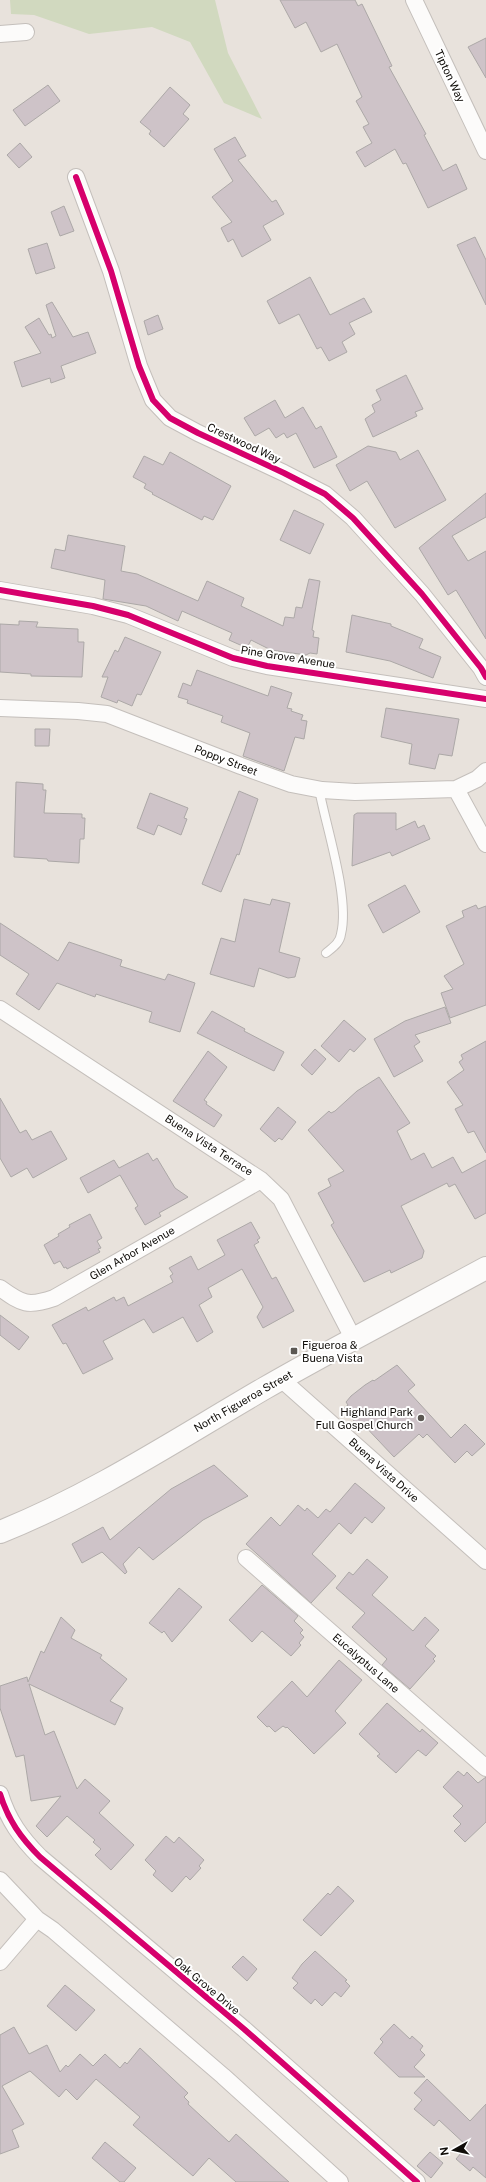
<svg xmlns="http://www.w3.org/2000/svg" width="486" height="2182" viewBox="0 0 486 2182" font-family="'Public Sans',sans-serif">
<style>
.green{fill:#d1d9bf}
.building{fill:#cec3c8;stroke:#aca8a7}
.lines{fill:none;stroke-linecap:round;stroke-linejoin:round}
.service-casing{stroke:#c4bfbb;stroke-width:10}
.minor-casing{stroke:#c4bfbb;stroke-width:18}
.secondary-casing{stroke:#c4bfbb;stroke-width:24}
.service{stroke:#fcfbfa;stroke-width:8}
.minor{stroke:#fcfbfa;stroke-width:16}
.secondary{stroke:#fcfbfa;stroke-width:22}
.cycleway-casing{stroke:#fff;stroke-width:8}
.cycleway{stroke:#d6006c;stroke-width:6}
.poi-dot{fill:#5c5853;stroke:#fff;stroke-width:1.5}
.labels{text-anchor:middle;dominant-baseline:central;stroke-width:4;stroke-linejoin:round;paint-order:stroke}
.street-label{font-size:11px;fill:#100d09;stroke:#fff}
.poi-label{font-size:11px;fill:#100d09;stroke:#fff;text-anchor:start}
</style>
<rect width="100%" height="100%" fill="#e8e2dc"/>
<path class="green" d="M10,0H215L228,53L262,119L224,103L190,42L152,27L89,34L34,15L11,14Z"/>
<path class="building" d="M280,0H355L358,6L362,4L392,66L389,67L426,134L424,135L443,171L456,164L467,189L428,208L406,163L403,164L395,149L365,167L356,152L372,143L363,127L369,124L356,101L362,97L337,44L321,52L306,22L295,28Z
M486,38V78L468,47Z
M48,85L60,101L25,126L13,110Z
M170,87L190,105L183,114L189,119L164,147L149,134L151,131L140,122Z
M235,137L246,156L238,160L272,202L276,200L284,214L263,226L271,240L242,257L233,239L228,242L221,228L232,222L212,197L233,181L214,149Z
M20,143L32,157L19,168L7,155Z
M64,206L74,231L60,236L51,212Z
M475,237L486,260V305L457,245Z
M47,243L55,268L36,274L28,249Z
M310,277L330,315L364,298L372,312L349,323L355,334L342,342L347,352L329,361L321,347L317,349L299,314L279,324L267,301Z
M52,302L73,337L88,332L96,353L61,366L65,378L51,383L50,378L22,387L14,362L41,353L25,327L39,318L49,335L51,334L52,338L56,336L46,305Z
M158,315L163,329L148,335L144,321Z
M406,375L423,409L415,412L417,416L373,437L365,419L375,412L372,405L381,400L376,390Z
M275,400L285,418L303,407L316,429L321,426L337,457L314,468L296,433L287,438L284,433L276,438L269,428L255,436L244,418Z
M368,446L396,452L400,460L418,450L446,500L395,528L367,481L350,491L336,465Z
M170,452L231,486L213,520L204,516L202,520L152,494L153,493L144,488L146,484L133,477L144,456L163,465Z
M486,493V517L452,536L468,561L486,551V639L456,590L448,595L419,548Z
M294,510L324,524L310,554L280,540Z
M68,535L125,546L121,571L137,574L198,601L207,581L244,598L241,606L283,626L285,617L294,618L296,607L302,608L309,579L320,581L312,630L314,631L313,637L319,638L317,654L310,653L306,655L271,650L251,640L247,648L229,640L232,633L182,611L178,621L146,606L103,599L105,580L51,568L55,549L65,551Z
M352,615L391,624V626L423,639L419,648L441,657L433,678L390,661L346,652Z
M19,621L38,622L36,627L78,629V642H84L82,677L31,676V674L0,672V624L19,625Z
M125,637L161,652L141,695L137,694L132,706L118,700L117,703L101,697L108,677H102L115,650L118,652Z
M197,670L268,696L271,686L292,693L287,708L292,709L291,711L303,715L301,720L307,721L304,739L295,737L284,771L243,756L250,733L221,722L223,716L187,703L188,700L178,697L183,683L191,686Z
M386,708L459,719L452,756L439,754L435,769L409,764L412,744L381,737Z
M35,729H50L49,746H35Z
M16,782L43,784V790H46L44,813L82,814V818H85L84,839H80L79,863L48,861L47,859L14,857Z
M239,791L258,799L239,855L237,854L221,892L202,884Z
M150,793L188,808L184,818L187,819L181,835L158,825L154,835L137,828Z
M357,813H396V830L415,821L418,828L424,825L430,839L392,856L390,852L352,866L354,815Z
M405,885L420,912L383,933L368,905Z
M244,899L270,905L272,899L290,903L279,952L300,958L295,977L288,978L259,968L254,987L210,974L221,938L235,942Z
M476,905L478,909L486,906V1005L450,1018L441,993L453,989L444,976L464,964L446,926L464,917L462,911Z
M0,923L58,961L69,942L122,960L120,966L165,980L168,974L195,983L180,1032L149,1022L152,1012L96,994L95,997L57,983L39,1010L16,994L29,974L0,955Z
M445,1007L451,1023L415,1035L420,1042L414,1046L423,1061L394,1077L374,1039L405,1021Z
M212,1011L245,1029L244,1031L284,1052L274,1071L197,1033Z
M344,1020L366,1039L354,1052L350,1049L339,1062L321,1046Z
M486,1041V1153L474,1131L468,1133L455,1109L463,1105L447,1082L464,1070L459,1062L463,1059L461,1055Z
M315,1049L326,1059L312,1075L301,1065Z
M208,1051L227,1067L204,1100L207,1102L206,1104L222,1115L214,1127L173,1101Z
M379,1077L410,1123L397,1131L411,1160L424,1153L432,1168L453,1157L462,1173L486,1160V1213L475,1219L455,1184L449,1187L447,1183L401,1206L424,1251L422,1258L391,1273L390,1270L364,1282L331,1225L334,1223L318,1193L331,1186L328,1179L344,1171L308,1130L329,1111L331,1113L335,1111L357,1091Z
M0,1098L20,1133L26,1130L32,1140L51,1131L67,1159L33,1178L27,1168L11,1177L0,1158Z
M278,1107L296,1122L282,1140L279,1138L275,1142L260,1129Z
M148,1153L153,1161L157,1158L175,1188L188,1197L159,1213L161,1216L145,1225L135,1208L138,1206L120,1175L88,1193L80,1178L114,1160L119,1168Z
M90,1214L102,1238L97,1241L101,1248L98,1249L100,1252L67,1269L66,1267L64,1268L60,1261L54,1264L44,1245L59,1236L58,1234L70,1227L69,1225Z
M251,1222L260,1238L257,1240L259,1242L254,1245L272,1279L276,1277L294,1311L263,1328L257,1317L263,1307L242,1269L208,1288L212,1297L199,1305L213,1332L197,1342L183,1317L153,1333L144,1319L103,1341L113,1359L83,1374L66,1343L63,1344L52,1325L86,1307L88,1311L114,1297L116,1301L124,1297L128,1306L173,1282L170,1276L173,1274L169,1268L191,1256L198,1270L225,1255L217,1240Z
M0,1315L29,1337L19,1350L0,1335Z
M397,1365L415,1385L408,1391L451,1438L465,1424L485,1444L472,1456L467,1451L455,1463L427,1434L423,1438L419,1434L394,1457L361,1422L358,1425L343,1409L348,1405L346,1402L351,1396L365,1385L373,1380L374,1381Z
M214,1465L248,1496L203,1520L153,1560L139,1547L123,1564L127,1572L125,1574L102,1552L82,1563L72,1544L103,1527L110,1540L171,1489Z
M355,1483L385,1508L372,1523L365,1517L351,1534L339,1523L312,1554L336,1576L311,1603L246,1544L271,1517L280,1526L298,1505L305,1511L307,1508L318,1518L326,1509L330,1512Z
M367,1559L388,1577L372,1595L413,1631L425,1617L439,1630L425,1646L436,1656L433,1659L435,1661L410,1689L382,1665L387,1659L352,1627L365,1613L336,1588L349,1572L353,1575Z
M262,1585L298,1616L294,1621L303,1630L300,1633L304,1637L299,1643L301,1645L291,1656L262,1631L252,1642L229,1620Z
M179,1588L202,1607L172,1642L164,1631L162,1633L149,1623Z
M61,1617L75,1630L71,1638L102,1655L100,1658L127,1679L110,1701L123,1708L115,1725L29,1684L45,1735L54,1731L77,1789L85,1779L110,1801L99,1813L134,1845L111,1870L95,1855L101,1849L93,1842L95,1840L67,1816L47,1837L36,1826L61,1796L31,1801L24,1755L16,1757L0,1708V1686L27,1677L28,1682L41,1651L44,1653Z
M339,1660L362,1680L335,1711L346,1723L314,1754L287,1727L286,1728L283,1726L275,1732L269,1726L267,1727L257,1717L292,1681L307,1697Z
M387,1703L420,1732L422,1729L438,1743L426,1756L418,1750L396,1773L377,1756L380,1754L359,1734Z
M458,1771L464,1776L467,1772L478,1783L486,1777V1822L465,1842L454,1831L461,1824L453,1816L463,1806L443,1787Z
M166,1836L174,1843L179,1837L204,1860L199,1866L201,1868L190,1880L186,1876L172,1892L153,1875L156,1871L145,1860Z
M338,1886L354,1901L321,1936L303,1920L328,1893L330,1895Z
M315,1951L347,1980L345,1981L350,1986L341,1997L335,1992L322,2006L315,1999L311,2004L293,1988L298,1983L292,1978L302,1964Z
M243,1956L257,1969L247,1981L232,1967Z
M65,1985L95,2010L76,2031L47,2006Z
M394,2024L410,2039L412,2036L423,2046L420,2050L425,2055L414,2067L425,2077H399L374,2053L383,2042L380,2039Z
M14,2027L29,2054L47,2045L60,2072L66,2065L68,2067L80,2054L93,2066L105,2054L120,2068L125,2062L127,2064L140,2048L188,2093L184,2097L189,2102L188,2104L229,2142L236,2134L289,2182H236L209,2158L193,2176L133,2125L140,2117L96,2079L77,2100L66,2089L59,2097L30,2071L2,2086L24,2124L12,2130L19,2147L0,2154V2035Z
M427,2079L470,2121L486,2104V2178L473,2167L470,2171L456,2159L467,2146L439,2120L434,2126L414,2109L422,2100L414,2093Z
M105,2142L136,2168L124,2182H120L92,2158Z
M430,2152L443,2163L431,2178L417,2166Z"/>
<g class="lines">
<g class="service-casing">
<path id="service" d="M319,789C326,827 350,898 341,934C340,943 332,948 326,953"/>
</g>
<g class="minor-casing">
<path id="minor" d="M414,0L486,151
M0,34L26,32
M76,177L111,271L139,366L153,400L170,418L198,433L284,473L325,494L353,518L422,594L481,668L486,677
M0,590L93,606L128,615L233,658L267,666L486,699
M0,708L78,711L107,714L241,766L291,784L322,790L355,792L456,789
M486,771L477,779L456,789L486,844
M0,1009L261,1180L281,1199L354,1340
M0,1288C22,1304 28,1307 54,1298L261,1180
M281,1379L486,1561
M246,1558L486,1768
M0,1794C8,1820 21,1838 40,1857L244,2029L417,2182
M0,1880L37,1919L53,1930L223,2076L340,2182
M0,1962L37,1919"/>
</g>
<g class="secondary-casing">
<path id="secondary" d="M0,1532C93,1495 179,1438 265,1388C338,1346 412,1308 486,1268"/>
</g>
<use href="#service" class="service"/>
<use href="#minor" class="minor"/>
<use href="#secondary" class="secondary"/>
<g class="cycleway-casing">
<path id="cycleway" d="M76,177L111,271L139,366L153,400L170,418L198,433L284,473L325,494L353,518L422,594L481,668L486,677
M0,590L93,606L128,615L233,658L267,666L486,699
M0,1794C8,1820 21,1838 40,1857L244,2029L417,2182"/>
</g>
<use href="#cycleway" class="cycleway"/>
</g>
<g class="poi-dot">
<rect x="290" y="1347" width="8" height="8" rx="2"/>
<circle cx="421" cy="1418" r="4"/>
</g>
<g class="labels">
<g class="street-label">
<text transform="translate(450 76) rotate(65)">Tipton Way</text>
<text transform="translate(244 443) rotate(25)">Crestwood Way</text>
<text transform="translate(288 657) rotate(9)">Pine Grove Avenue</text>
<text transform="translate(226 760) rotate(21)">Poppy Street</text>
<text transform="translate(209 1145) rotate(33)">Buena Vista Terrace</text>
<text transform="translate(132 1253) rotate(-30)">Glen Arbor Avenue</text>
<text transform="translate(243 1401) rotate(-30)">North Figueroa Street</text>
<text transform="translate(384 1470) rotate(42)">Buena Vista Drive</text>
<text transform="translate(366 1663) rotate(41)">Eucalyptus Lane</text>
<text transform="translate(207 1986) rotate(40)">Oak Grove Drive</text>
</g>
<g class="poi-label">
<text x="302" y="1345">Figueroa &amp;<tspan x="302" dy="13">Buena Vista</tspan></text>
<text x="413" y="1412" text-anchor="end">Highland Park<tspan x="413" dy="13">Full Gospel Church</tspan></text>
</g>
</g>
<g transform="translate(454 2150) rotate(262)" stroke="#ffffff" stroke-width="3" paint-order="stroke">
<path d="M0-3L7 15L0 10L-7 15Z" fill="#100d09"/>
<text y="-6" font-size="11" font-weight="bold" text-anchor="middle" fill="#100d09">N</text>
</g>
</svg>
